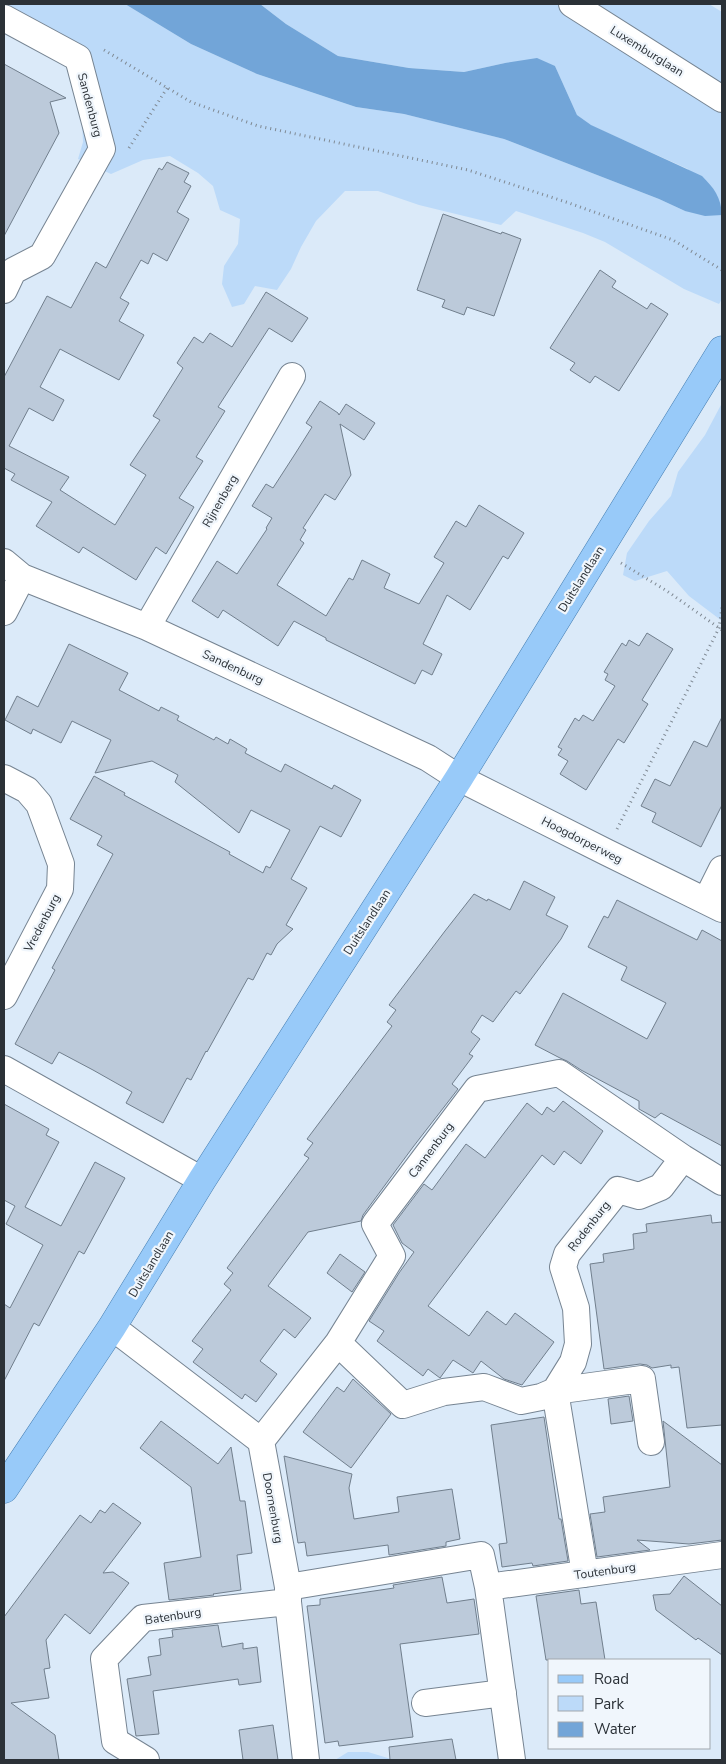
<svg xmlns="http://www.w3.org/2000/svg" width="726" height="1764" viewBox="0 0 726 1764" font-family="'Nunito Sans',sans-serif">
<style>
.green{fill:#bcdaf9}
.water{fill:#72a5d8}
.building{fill:#bccada;stroke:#717f8d}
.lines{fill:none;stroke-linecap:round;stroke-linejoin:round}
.minor-casing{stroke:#768492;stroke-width:28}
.major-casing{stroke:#457eb2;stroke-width:29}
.path{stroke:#7f8993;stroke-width:3;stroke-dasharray:1 4;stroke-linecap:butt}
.minor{stroke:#fff;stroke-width:26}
.major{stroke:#98caf9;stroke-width:28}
.labels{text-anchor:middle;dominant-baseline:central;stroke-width:4.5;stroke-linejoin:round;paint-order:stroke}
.street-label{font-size:12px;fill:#2b3137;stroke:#f0f6fc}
</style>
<rect width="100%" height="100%" fill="#dbeaf9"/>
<path class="green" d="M4,4H125L191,44L257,74L356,107L404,114L504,139L659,199L685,211L688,169L590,125L577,115L555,66L505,63L464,72L409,68L338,56L286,24L260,4H709L722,12V299L719,304L684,289L605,242L583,233L516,211L501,225L419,205L378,191H345L316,221L301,247L291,269L277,290L255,286L244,304L232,307L222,284L224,266L238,244L240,219L220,210L213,186L198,173L170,156L143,160L111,174L78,159L83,142L82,120L71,68L4,30Z
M722,403V621L689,596L667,571L635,581L623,575L627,553L649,521L671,496L678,472L705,435Z
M348,1752H368L391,1759L392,1760H335Z"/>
<path class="water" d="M125,4H260L286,24L338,56L409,68L464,72L505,63L537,58L555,66L577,115L591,125L702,176C714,188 721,197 722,215L705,216L685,211L659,199L504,139L404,114L356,107L257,74L191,44Z"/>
<path class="building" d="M4,64L66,98L50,102L59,133L4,236Z
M167,162L189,173L184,182L191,186L177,212L189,219L167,261L153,253L148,264L141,260L120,298L129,303L119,321L144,335L119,380L60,349L40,387L64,400L53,421L29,408L9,446L69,477L60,490L115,525L146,475L130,465L160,420L153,416L183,368L177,363L194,337L203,343L210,333L232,347L266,292L308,318L292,342L269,328L218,407L225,411L196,457L203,461L179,498L194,507L166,554L156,547L136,580L83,547L79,553L36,526L52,502L11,480L15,474L4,468V377L47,296L71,308L96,262L106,268L159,168L162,170Z
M443,214L501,234L502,232L521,239L494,316L467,307L464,315L442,307L445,300L417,290Z
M600,270L616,281L612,287L647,309L651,303L668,314L619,391L595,376L590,383L570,370L575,363L550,348Z
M320,401L338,413L339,415L346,404L375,423L364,440L340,424L351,475L335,500L325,494L303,528L306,530L300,540L304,543L277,585L326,616L349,578L353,580L362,560L390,574L384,588L419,604L444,563L434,557L456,521L466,527L479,505L524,533L508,559L503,556L470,610L447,595L423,644L442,654L432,675L422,670L415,684L326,640V638L294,621L278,646L223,610L218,618L192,601L217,561L237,574L267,529L266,528L272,518L252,506L266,484L273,488L295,454L312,427L306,423Z
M647,633L673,649L642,700L648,704L624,743L618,739L586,790L560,774L568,761L558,755L562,749L558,747L575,718L579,721L583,715L593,721L615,686L605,680L608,674L604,672L622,643L626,646L629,640L639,646Z
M69,644L128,673L119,690L159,711L161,707L179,716L177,720L214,740L216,737L228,744L230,739L247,749L245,753L281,772L285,764L332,789L334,785L361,800L341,837L320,826L291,879L307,888L286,925L293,929L277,944L271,955L267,953L253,980L248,978L207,1052L206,1051L191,1080L187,1078L163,1123L126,1103L132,1092L93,1070L59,1052L52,1064L15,1044L55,970L52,968L113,854L97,845L102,836L70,819L94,776L125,793L124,795L230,852L229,854L263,873L266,866L270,868L290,830L251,810L239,833L175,782L178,775L152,761L95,773L111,740L72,721L61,743L33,729L31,734L5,720L17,696L38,707Z
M722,717V805L701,847L652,822L656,813L641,806L655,779L670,786L694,741L707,747Z
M524,881L555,897L546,915L568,926L561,939L520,994L516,991L493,1022L482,1015L471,1032L480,1039L469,1054L473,1056L452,1084L458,1089L413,1147L363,1215L361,1221L308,1232L268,1286L311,1318L295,1338L284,1329L260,1361L277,1374L256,1402L245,1394L242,1399L193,1362L203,1349L192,1341L231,1290L224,1284L233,1273L227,1268L309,1158L304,1155L313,1143L307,1139L392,1026L387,1022L396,1010L389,1005L445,931L474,894L487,901L488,899L510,910Z
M617,900L697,940L702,930L722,941V1146L661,1113L655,1118L639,1109V1101L581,1070L567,1061L560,1058L535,1045L563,993L647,1039L666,1003L621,980L627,967L588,947L604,916L608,918Z
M563,1101L603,1131L581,1164L564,1151L554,1165L542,1155L428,1306L469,1336L487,1311L506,1325L515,1313L554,1342L522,1385L504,1379L481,1361L473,1373L453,1360L440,1378L428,1369L423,1376L377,1341L384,1331L369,1321L399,1273L414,1252L402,1243L393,1225L424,1184L432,1190L466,1144L485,1158L527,1103L542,1115L547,1107L554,1112Z
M4,1104L49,1129L46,1135L59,1142L25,1207L61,1226L95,1162L125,1178L84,1254L79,1251L39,1326L34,1323L4,1381V1304L10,1308L43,1245L6,1224L15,1206L4,1200Z
M711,1215L712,1223L722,1222V1425L687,1428L679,1367L671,1368V1365L652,1368L647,1365L640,1364L604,1369L590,1264L604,1262L603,1254L634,1249L633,1234L647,1232L646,1224Z
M340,1254L365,1272L352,1292L327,1273Z
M353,1379L391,1414L351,1468L303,1432L337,1387L344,1392Z
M629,1396L633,1421L611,1424L608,1399Z
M544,1417L559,1519H561L568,1561L533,1566L532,1563L502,1567L499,1544L507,1543L491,1425Z
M161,1421L218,1464L231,1447L240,1501H245L252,1553L237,1555L241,1590L213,1594L214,1595L169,1600L164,1563L201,1557L191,1487L140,1448Z
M663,1421L722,1465V1540L689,1544L637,1540L650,1550L597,1557L590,1514L605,1512L603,1497L670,1487Z
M284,1456L352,1474L349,1488L354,1519L399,1512L397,1497L452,1489L460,1539L446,1542V1546L389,1555L388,1545L307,1556L305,1542L298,1543Z
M113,1503L141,1523L103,1573L113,1572L129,1583L90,1634L65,1614L46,1640L50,1668L44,1669L49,1698L11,1703L55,1735L59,1760H4V1617L80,1515L91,1523L100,1510L105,1513Z
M684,1576L722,1606V1655L698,1638L696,1640L656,1610L653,1595L670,1594Z
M442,1577L447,1603L474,1599L479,1634L400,1644L413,1737L339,1746L338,1741L325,1743L307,1606L320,1605V1599L394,1588L393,1585Z
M579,1590L581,1604L596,1602L605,1660H546L536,1596Z
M218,1625L222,1647L243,1643V1649L257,1647L261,1682L239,1685L238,1679L153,1691L159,1734L136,1736L127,1679L151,1675L148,1657L161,1655L159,1639L173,1637L172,1630Z
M273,1725L278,1760H243L239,1730Z
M452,1739L456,1760H390L389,1747Z"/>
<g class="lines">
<g class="minor-casing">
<path id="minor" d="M572,4L722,99
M4,18L78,58L102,149L42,256L13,271L4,290
M4,562L22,577L147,627L428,758L459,778L606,852L722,909
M4,612L22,577
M147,627L292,376
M4,778L27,790L39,804L61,864L60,889L4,996
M706,901L722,869
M4,1069L202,1180
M112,1327L261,1441L288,1587V1602L306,1760
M338,1343L403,1405L444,1392L484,1387L521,1401L541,1397L555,1391L573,1362L578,1344L576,1308L563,1267L567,1254L618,1190L639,1196L661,1187L683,1158
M261,1441L338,1343L392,1256L375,1224L477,1089L559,1073L683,1158L722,1182
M585,1574L555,1391L642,1379L651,1442
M288,1587L481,1555L488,1587L512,1760
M488,1587L722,1555
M425,1703L503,1693
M146,1760L115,1741L104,1659L143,1618L288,1602"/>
</g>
<g class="major-casing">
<path id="major" d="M4,1489L112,1327L202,1180L459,778L722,350"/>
</g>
<path class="path" d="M104,50L191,102L258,126L468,170L566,202L673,240L722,270
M129,148L167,88
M621,563L667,591L722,630
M617,829L719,628L722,607"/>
<use href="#minor" class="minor"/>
<use href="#major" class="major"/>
</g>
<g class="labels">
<g class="street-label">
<text transform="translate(647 51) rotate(32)">Luxemburglaan</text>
<text transform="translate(90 105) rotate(75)">Sandenburg</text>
<text transform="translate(220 501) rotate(-60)">Rijnenberg</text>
<text transform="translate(581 579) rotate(-58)">Duitslandlaan</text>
<text transform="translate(233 667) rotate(25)">Sandenburg</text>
<text transform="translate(582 840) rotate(27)">Hoogdorperweg</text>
<text transform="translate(367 922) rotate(-57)">Duitslandlaan</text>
<text transform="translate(42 923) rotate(-62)">Vredenburg</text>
<text transform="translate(431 1150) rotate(-53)">Cannenburg</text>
<text transform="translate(589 1226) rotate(-52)">Rodenburg</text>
<text transform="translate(151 1264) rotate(-59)">Duitslandlaan</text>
<text transform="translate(273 1508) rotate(80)">Doornenburg</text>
<text transform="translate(605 1571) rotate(-8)">Toutenburg</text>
<text transform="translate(173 1616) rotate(-9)">Batenburg</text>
</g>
</g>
<rect width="726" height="1764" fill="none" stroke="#2b3137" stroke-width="10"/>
<rect x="548" y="1659" width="162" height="90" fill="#f0f6fc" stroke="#a1a7ad"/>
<rect x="558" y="1675" width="25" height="8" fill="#98caf9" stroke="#a1a7ad"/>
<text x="594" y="1684" font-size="15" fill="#2b3137">Road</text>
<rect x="558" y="1696" width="25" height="15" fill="#bcdaf9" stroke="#a1a7ad"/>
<text x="594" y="1709" font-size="15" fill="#2b3137">Park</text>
<rect x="558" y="1722" width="25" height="15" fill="#72a5d8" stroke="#a1a7ad"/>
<text x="594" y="1734" font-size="15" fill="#2b3137">Water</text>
</svg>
